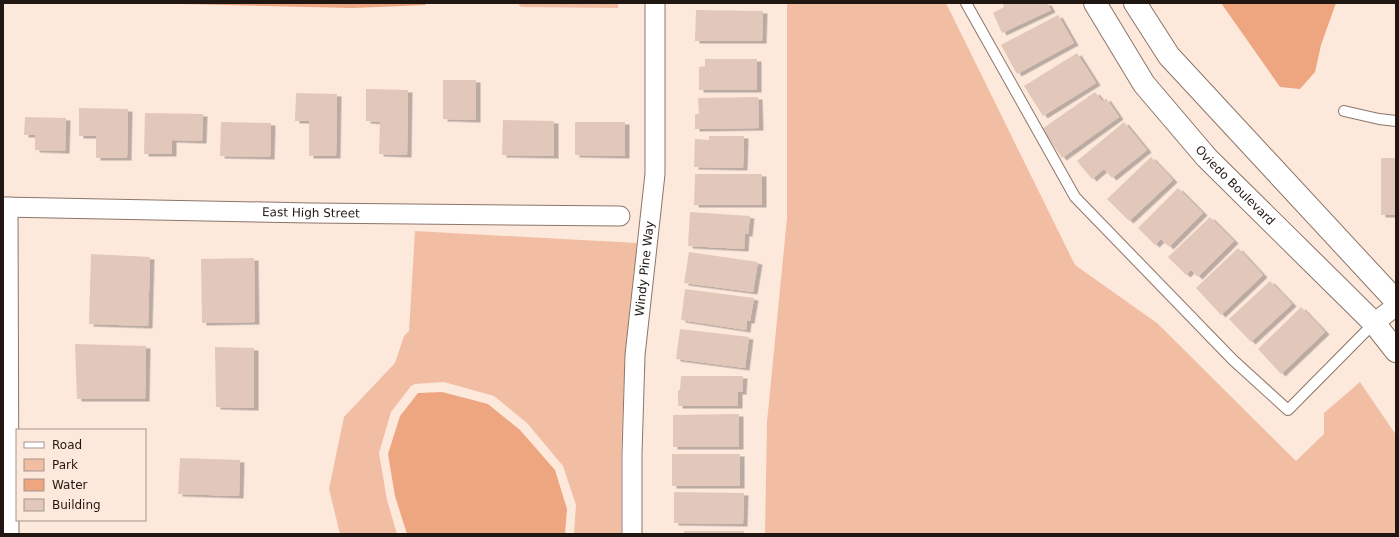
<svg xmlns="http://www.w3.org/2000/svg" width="1399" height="537" viewBox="0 0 1399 537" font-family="'DejaVu Sans',sans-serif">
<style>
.green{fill:#f1bea3}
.water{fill:#eda67f}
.building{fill:#e2c8ba;filter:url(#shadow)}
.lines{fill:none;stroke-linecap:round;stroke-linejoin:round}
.service-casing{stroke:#8d7568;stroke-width:12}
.minor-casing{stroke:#8d7568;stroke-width:21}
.tertiary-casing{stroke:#8d7568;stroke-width:24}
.service{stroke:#fff;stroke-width:10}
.minor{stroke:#fff;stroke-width:19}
.tertiary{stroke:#fff;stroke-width:22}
.labels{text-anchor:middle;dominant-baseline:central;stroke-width:3;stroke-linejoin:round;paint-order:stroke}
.street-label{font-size:12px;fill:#201712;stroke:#fde8dc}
</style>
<defs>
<filter id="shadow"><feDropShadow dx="4.5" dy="2.5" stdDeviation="0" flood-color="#0004"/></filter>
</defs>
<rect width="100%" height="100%" fill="#fde8dc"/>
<path class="green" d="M517,3H618V8L521,7Z
M787,3H946L1075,265L1157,323L1296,461L1324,434V413L1360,382L1396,435V534H765L767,422L787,218Z
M415,231L637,243L625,353L621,454V534H574L576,505L563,466L527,423L494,396L444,382L415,384L411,386L391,412L379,453L387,500L397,534H340L329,489L344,417L395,363L404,336L409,331Z"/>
<path class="water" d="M141,3H424L426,5L353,8Z
M1221,3H1336L1321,45L1315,72L1300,89L1280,87Z
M442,392L488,404L520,430L555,470L567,509L565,534H407L395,496L388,454L400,416L418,393Z"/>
<path class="building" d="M1002,3H1047L1051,10L1002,33L993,13L1004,7Z
M696,10L763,11L762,41H695Z
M1058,15L1074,43L1017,74L1001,45Z
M1077,53L1096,83L1043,116L1024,86Z
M705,59H757V90H699V67L705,66Z
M443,80H476V120L443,119Z
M366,89L408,90L407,155L379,154L380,122L366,121Z
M1095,92L1103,102L1106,98L1119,117L1062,158L1042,129Z
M296,93L337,94L336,156H309V121H295Z
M758,97L759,128L695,129V114H699L698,98Z
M79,108L128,109L127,158H96V136H79Z
M145,113L203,114L202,141L172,140V154H144Z
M25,117L66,118L65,151L35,150V135H24Z
M503,120L554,121V156L502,155Z
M221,122L271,123L270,157L220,156Z
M575,122H625V156L575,155Z
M1124,122L1147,150L1112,178L1104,169L1092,179L1077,161Z
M709,136H744L743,168L694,167L695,139L709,140Z
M1151,157L1173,180L1129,221L1107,199Z
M1381,158H1396V215H1381Z
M695,174H762V205H694Z
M1178,188L1203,213L1169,247L1161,239L1155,245L1138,228Z
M690,212L750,216L748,234H745L744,249L688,246Z
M1210,217L1234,241L1198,277L1191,270L1186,275L1168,257Z
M1238,248L1263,275L1221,315L1196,288Z
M689,252L758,262L753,292L684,283Z
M91,254L150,257L148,326L89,324Z
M254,258L255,322L202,323L201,259Z
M1270,281L1292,304L1251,342L1229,319Z
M685,289L754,298L750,321H747L746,330L681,320Z
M1301,307L1325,332L1281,374L1258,349Z
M680,329L749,337L745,368L676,359Z
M75,344L146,346L145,399H77Z
M215,347L254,348V408L216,407Z
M681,376H743L742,392H738V406H678V390H680Z
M739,414V447H673V415Z
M672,454H740V486H672Z
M180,458L240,460L239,496L178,494Z
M674,492L744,493L743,524L674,523Z
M684,531H744V534H684Z"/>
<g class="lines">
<g class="service-casing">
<path id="service" d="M966,3L1075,197L1233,360L1288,410L1374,323
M1344,111L1379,119L1396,121"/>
</g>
<g class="minor-casing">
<g id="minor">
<path id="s1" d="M3,207L312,213L620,216"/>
<path d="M8,207L9,534"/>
<path d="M1374,323L1396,306"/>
<path id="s2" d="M632,534V454L635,355L655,174V3"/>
</g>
</g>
<g class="tertiary-casing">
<g id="tertiary">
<path id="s3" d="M1095,3L1144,84L1207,158L1374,323L1396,351"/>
<path d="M1135,3L1169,56L1396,301"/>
</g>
</g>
<use href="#service" class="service"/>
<use href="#minor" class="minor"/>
<use href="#tertiary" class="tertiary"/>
</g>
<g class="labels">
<g class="street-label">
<text stroke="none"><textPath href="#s3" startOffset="231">Oviedo Boulevard</textPath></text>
<text stroke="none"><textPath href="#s1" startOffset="308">East High Street</textPath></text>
<text stroke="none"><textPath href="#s2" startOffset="266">Windy Pine Way</textPath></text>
</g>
</g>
<rect width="1399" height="537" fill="none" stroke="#201712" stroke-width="8"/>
<rect x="16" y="429" width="130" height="92" fill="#fde8dc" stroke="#a5948b"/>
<rect x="24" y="442" width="20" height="6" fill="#ffffff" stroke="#a5948b"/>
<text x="52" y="449" font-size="12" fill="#201712">Road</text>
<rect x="24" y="459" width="20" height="12" fill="#f1bea3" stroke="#a5948b"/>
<text x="52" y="469" font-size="12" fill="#201712">Park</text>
<rect x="24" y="479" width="20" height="12" fill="#eda67f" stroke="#a5948b"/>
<text x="52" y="489" font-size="12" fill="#201712">Water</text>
<rect x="24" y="499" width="20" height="12" fill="#e2c8ba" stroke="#a5948b"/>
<text x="52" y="509" font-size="12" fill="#201712">Building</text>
</svg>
